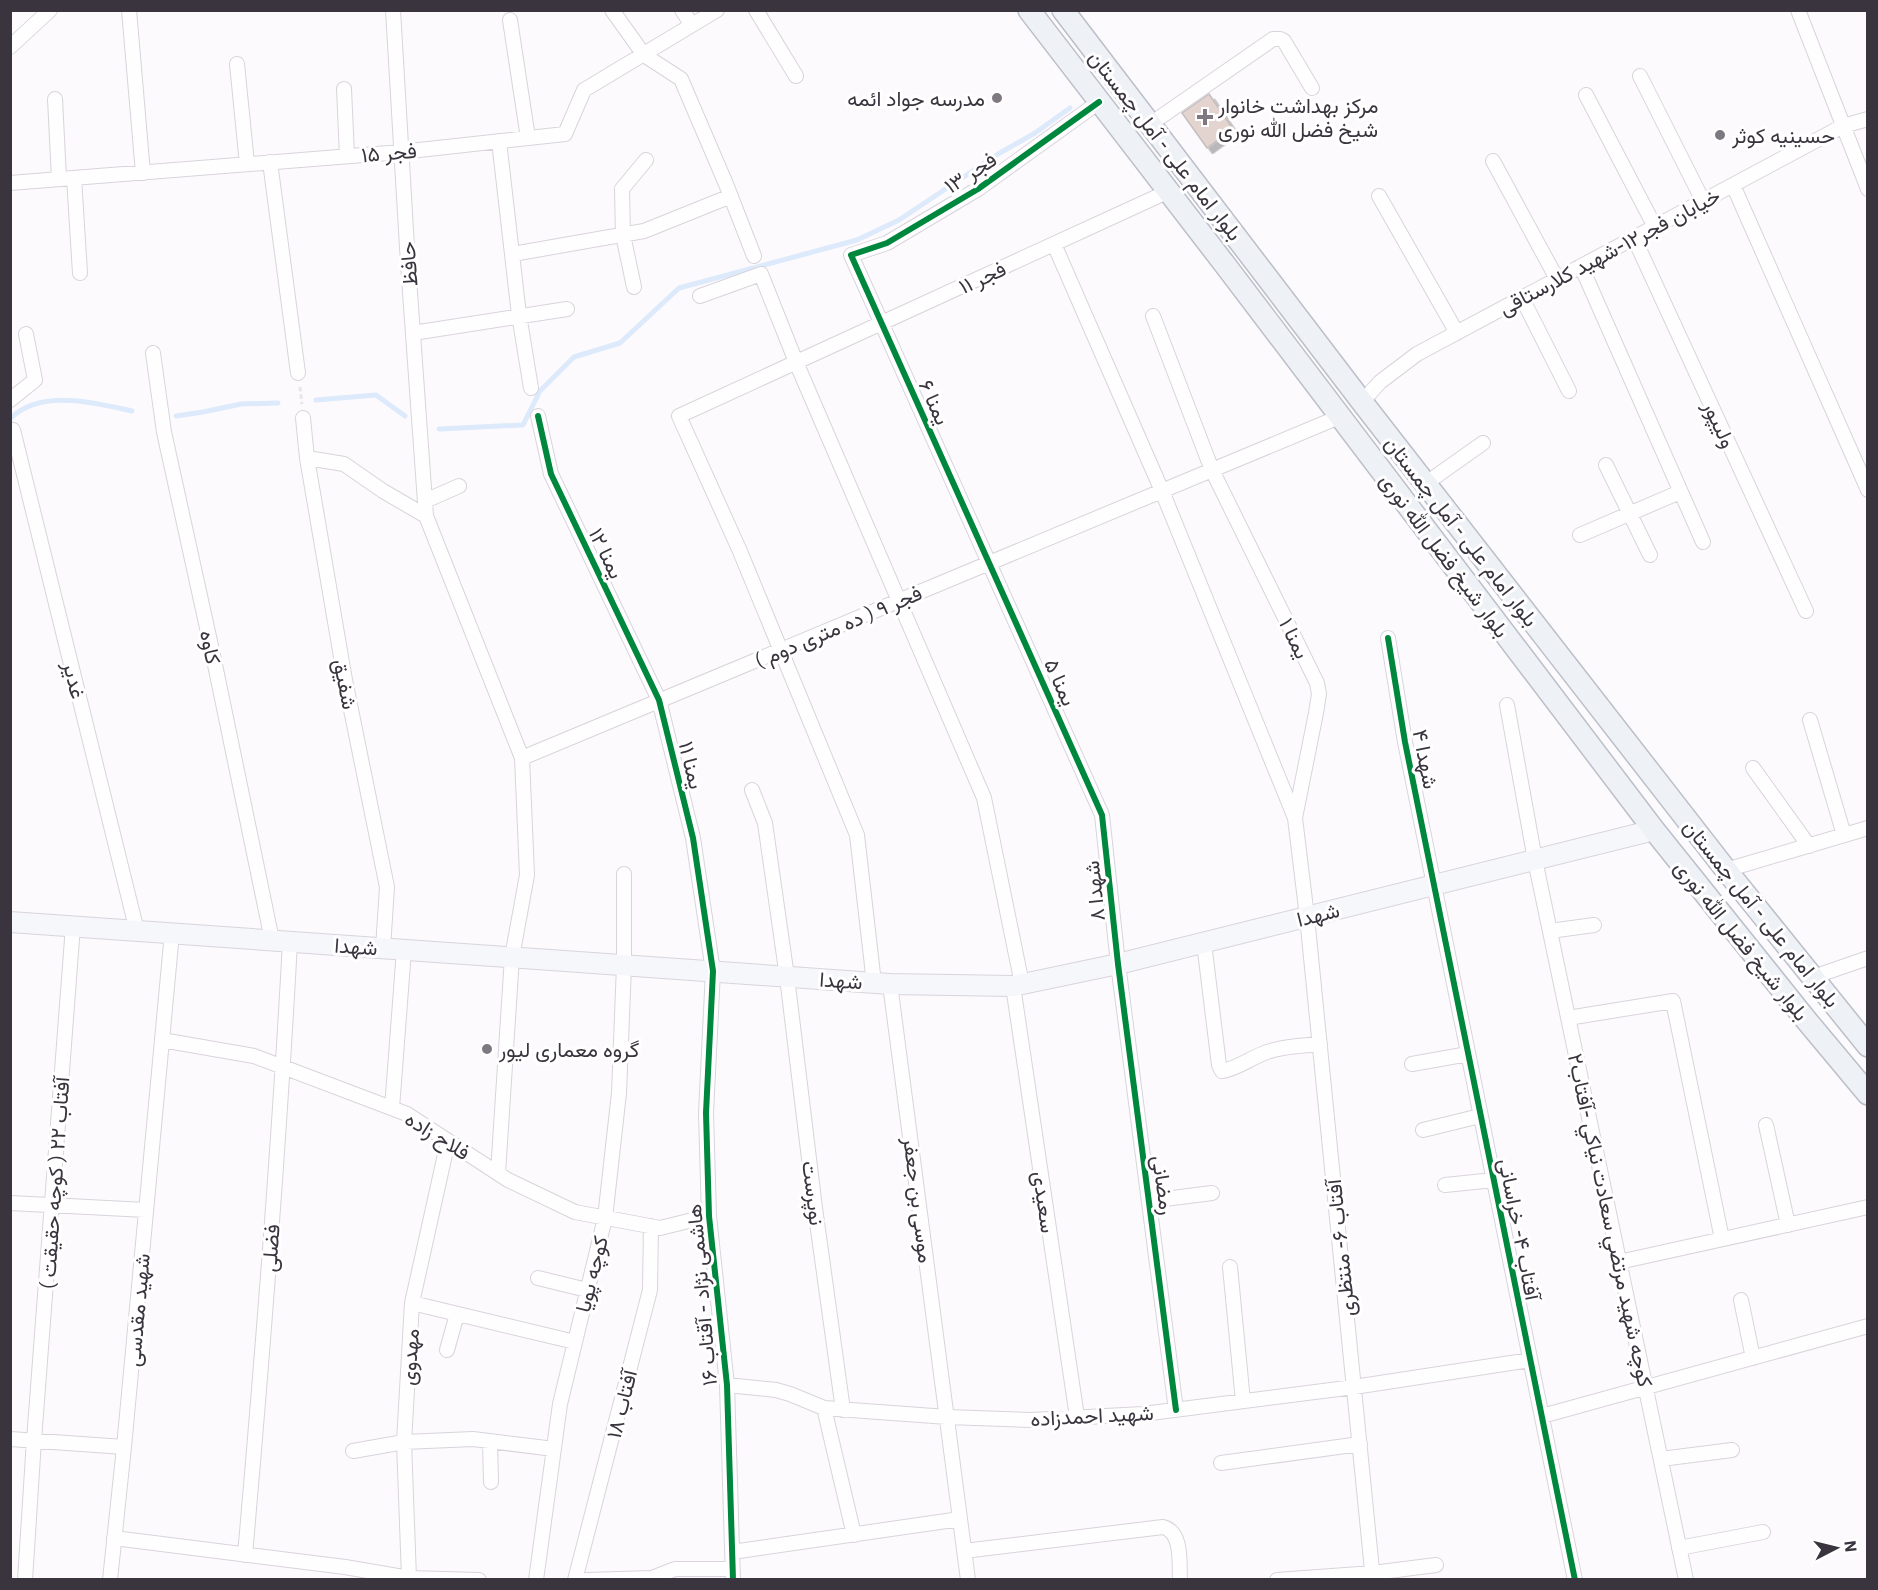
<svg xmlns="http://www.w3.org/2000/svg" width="1878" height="1590" viewBox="0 0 1878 1590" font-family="'IBM Plex Sans',Vazirmatn,sans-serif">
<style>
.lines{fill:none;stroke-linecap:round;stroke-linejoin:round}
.stream{stroke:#dceafb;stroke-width:5}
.building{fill:#e3d4d0;stroke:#c3bebd;stroke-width:1.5;filter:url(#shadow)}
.street-casing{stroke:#d9d4db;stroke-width:16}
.secondary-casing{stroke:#d9d4db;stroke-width:22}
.primary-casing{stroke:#bbbfc9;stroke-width:24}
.path{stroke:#e7e6e7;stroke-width:3;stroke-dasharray:4.5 3;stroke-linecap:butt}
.street{stroke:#fffeff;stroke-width:14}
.secondary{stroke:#f6f7fa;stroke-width:20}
.primary{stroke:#eef1f5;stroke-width:21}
.cycleway-casing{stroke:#fff;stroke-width:10}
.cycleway{stroke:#00873e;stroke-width:6}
.poi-dot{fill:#7e7981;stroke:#fff;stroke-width:2}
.labels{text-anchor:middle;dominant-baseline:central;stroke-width:6;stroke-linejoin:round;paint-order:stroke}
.poi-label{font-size:21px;fill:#3a343e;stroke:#fff;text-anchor:start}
.street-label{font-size:21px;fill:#3a343e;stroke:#fff}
</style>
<defs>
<filter id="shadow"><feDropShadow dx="5.5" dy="5.5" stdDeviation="0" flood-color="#0004"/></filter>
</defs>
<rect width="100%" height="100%" fill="#fcfafd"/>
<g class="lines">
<path class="stream" d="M316,400L376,395L405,416
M176,416L203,412L241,404L278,403
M10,419C40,388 95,403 132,411
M439,429L523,425L540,391L574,357L620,343L679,288L857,240L899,220L998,154L1035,133L1070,108"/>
</g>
<path class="building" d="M1209,94L1233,129L1207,148L1182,113Z"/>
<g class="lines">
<g class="street-casing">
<path id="street" d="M129,10L143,173
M393,10L408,264L426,516L522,758L527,875L512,957L498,1173
M612,10L644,55L681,79L726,184L754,256
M682,10L692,25
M756,10L796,76
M1798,10L1868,189
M510,20L528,138
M10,47L50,10
M237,64L247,164
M1640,76L1703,201
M344,89L347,156
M1586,95L1655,227
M55,99L59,179
M1099,102L978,189L887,243L851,255L1102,815L1118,964L1176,1410
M1149,125L1273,39H1280L1284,41L1312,88
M499,141L519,315L531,388
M1493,161L1557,279
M270,162L298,373
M74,178L80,273
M10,183L401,152L565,134L584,90L717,10
M1733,185L1868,490
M1379,196L1457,333
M1634,238L1806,611
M1054,244L1162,491L1295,818L1307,917L1373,1580
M513,254L644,231L731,196
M1581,266L1703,542
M634,287L623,235L622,189L646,160
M700,296L761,274L796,362L984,798L1022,984
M1522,298L1569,391
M1153,316L1212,470L1317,683L1319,694L1316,713L1295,818
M413,333L567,309
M153,353L164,432L213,655L272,940
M10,400L35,380L26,334
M1362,402L1380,382L1417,354L1843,126L1868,119
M538,416L551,474L659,700L693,838L713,971L706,1113L709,1216L727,1385L733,1580
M303,418L307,458L345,680L387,887L383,948
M13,430L137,931
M307,458L344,464L383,491L426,516
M1606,465L1650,555
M1425,484L1483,443
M425,501L459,486
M1580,535L1680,492
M1388,638L1405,742L1434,885L1575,1580
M1507,705L1535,860L1686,1580
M1810,720L1844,835
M522,758L1339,417
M1753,768L1809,846
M752,790L765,823L787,977L815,1208L843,1410
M1726,870L1868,828
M1550,931L1594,925
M1204,943L1219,1065L1222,1071C1237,1069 1252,1057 1267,1052C1283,1046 1302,1046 1320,1044
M1813,977L1868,958
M874,983L857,835L739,549L679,416L1167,192
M890,984L968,1580
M1013,986L1077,1417
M1568,1018L1673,1001L1722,1239
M162,1040L254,1056L407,1114L508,1180L575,1212L660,1228L709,1216
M1412,1064L1468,1054
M392,1108L404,950
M1766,1125L1788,1225
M1423,1130L1480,1116
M1445,1185L1494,1180
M1149,1201L1212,1193
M10,1203L146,1210
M1619,1262L1868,1207
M1230,1267L1243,1401
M538,1278L587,1290
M1741,1300L1753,1358
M412,1303L575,1342
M447,1350L457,1314
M727,1385L776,1390L790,1394L824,1408L947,1417L1031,1420L1143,1414L1354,1387L1530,1360
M824,1408L854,1535
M1542,1416L1868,1326
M10,1439L124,1447
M490,1441L491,1482
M353,1451L404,1442L473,1439L554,1449
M1661,1459L1732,1450
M1221,1463L1360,1444
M114,1538L345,1567L409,1578L479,1580
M1679,1548L1763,1532
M964,1551L1163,1527C1183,1532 1179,1563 1180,1580
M732,1552L960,1519
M245,1555C263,1350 279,1146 290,942
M409,1578L404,1442L412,1303L448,1141
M25,1580L34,1440L73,926
M110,1580L124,1447L172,933
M536,1580L560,1404L605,1218L619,1093L624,965V874
M575,1580L650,1290L651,1226
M586,1580L652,1578L675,1569H732
M1277,1580L1373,1573L1436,1565"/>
</g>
<g class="secondary-casing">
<path id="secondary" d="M10,922L890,984L1013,986L1118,964L1654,830"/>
</g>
<g class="primary-casing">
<path id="primary" d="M1029,10L1226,266L1654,830L1807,1021L1868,1094
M1063,10L1362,402L1726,870L1868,1046"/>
</g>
<path class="path" d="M300,387L302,404"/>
<use href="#street" class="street"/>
<use href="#secondary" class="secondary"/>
<use href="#primary" class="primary"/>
<g class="cycleway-casing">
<path id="cycleway" d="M1099,102L978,189L887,243L851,255L1102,815L1118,964L1176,1410
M538,416L551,474L659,700L693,838L713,971L706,1113L709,1216L727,1385L733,1580
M1388,638L1405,742L1434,885L1575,1580"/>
</g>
<use href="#cycleway" class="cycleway"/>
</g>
<g class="poi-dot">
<circle cx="997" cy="98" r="6"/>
<path d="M1202 108h6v6h6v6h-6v6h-6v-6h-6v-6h6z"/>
<circle cx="1720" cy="135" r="6"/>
<circle cx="487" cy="1049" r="6"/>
</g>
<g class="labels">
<g class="poi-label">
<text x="985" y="98" text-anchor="end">مدرسه جواد ائمه</text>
<text x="1218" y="105">مرکز بهداشت خانوار<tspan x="1218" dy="24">شیخ فضل الله نوری</tspan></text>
<text x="1732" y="135">حسینیه کوثر</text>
<text x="499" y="1049">گروه معماری لیور</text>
</g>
<g class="street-label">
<text transform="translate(1166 145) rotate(52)">بلوار امام علی - آمل چمستان</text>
<text transform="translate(389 152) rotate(-5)">فجر ۱۵</text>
<text transform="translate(970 172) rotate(-33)">فجر ۱۳</text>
<text transform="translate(1609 251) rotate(-28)">خيابان فجر۱۲-شهيد كلارستاقی</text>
<text transform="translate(408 264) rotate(-94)">حافظ</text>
<text transform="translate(982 277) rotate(-25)">فجر ۱۱</text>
<text transform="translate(935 402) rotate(66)">یمنا ۶</text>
<text transform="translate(1720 424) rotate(65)">ولیپور</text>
<text transform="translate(1462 531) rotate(52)">بلوار امام علی - آمل چمستان</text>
<text transform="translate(607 553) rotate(64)">یمنا ۱۲</text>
<text transform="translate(1445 555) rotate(53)">بلوار شیخ فضل الله نوری</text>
<text transform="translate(838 626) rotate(-23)">فجر ۹ ( ده متری دوم )</text>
<text transform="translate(1295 638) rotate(64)">یمنا ۱</text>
<text transform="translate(211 647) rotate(78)">کاوه</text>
<text transform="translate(75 680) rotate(76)">غدیر</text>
<text transform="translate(1061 682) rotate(66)">یمنا ۵</text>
<text transform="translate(346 684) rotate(79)">شفیق</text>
<text transform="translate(1426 759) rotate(79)">شهدا ۴</text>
<text transform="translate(692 765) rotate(76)">یمنا ۱۱</text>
<text transform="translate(1094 891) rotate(-96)">شهدا ۸</text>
<text transform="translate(1762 913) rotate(51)">بلوار امام علی - آمل چمستان</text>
<text transform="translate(1318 914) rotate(-14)">شهدا</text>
<text transform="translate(1742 940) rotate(51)">بلوار شیخ فضل الله نوری</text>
<text transform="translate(356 946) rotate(4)">شهدا</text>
<text transform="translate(841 980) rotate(4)">شهدا</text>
<text transform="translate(438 1135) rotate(32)">فلاح زاده</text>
<text transform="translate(54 1183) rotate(-86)">آفتاب ۲۲ ( کوچه حقیقت )</text>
<text transform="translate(1164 1185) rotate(82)">رمضانی</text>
<text transform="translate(814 1193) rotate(83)">نوپرست</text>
<text transform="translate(919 1200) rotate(83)">موسی بن جعفر</text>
<text transform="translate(1045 1202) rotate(82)">سعیدی</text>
<text transform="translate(1611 1220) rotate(78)">كوچه شهيد مرتضي سعادت نياكي -آفتاب۲</text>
<text transform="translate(1520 1229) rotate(79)">آفتاب ۴- خراسانی</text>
<text transform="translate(270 1248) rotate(-86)">فضلی</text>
<text transform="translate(1340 1248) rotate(-96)">آفتاب ۶- منتظری</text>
<text transform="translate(591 1274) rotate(-76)">کوچه پویا</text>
<text transform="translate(701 1295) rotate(-95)">هاشمی نژاد - آقتاب ۱۶</text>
<text transform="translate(137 1310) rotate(-85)">شهید مقدسی</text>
<text transform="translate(409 1357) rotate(-86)">مهدوی</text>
<text transform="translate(621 1404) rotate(-76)">آفتاب ۱۸</text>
<text transform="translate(1092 1415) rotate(-3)">شهید احمدزاده</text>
</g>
</g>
<rect width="1878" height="1590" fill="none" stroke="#3a343e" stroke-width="24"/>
<g transform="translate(1836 1548) rotate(83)" stroke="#ffffff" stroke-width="4.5" paint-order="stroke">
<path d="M0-4.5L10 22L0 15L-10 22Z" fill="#3a343e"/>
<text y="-9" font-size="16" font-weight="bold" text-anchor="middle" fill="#3a343e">N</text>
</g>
</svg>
